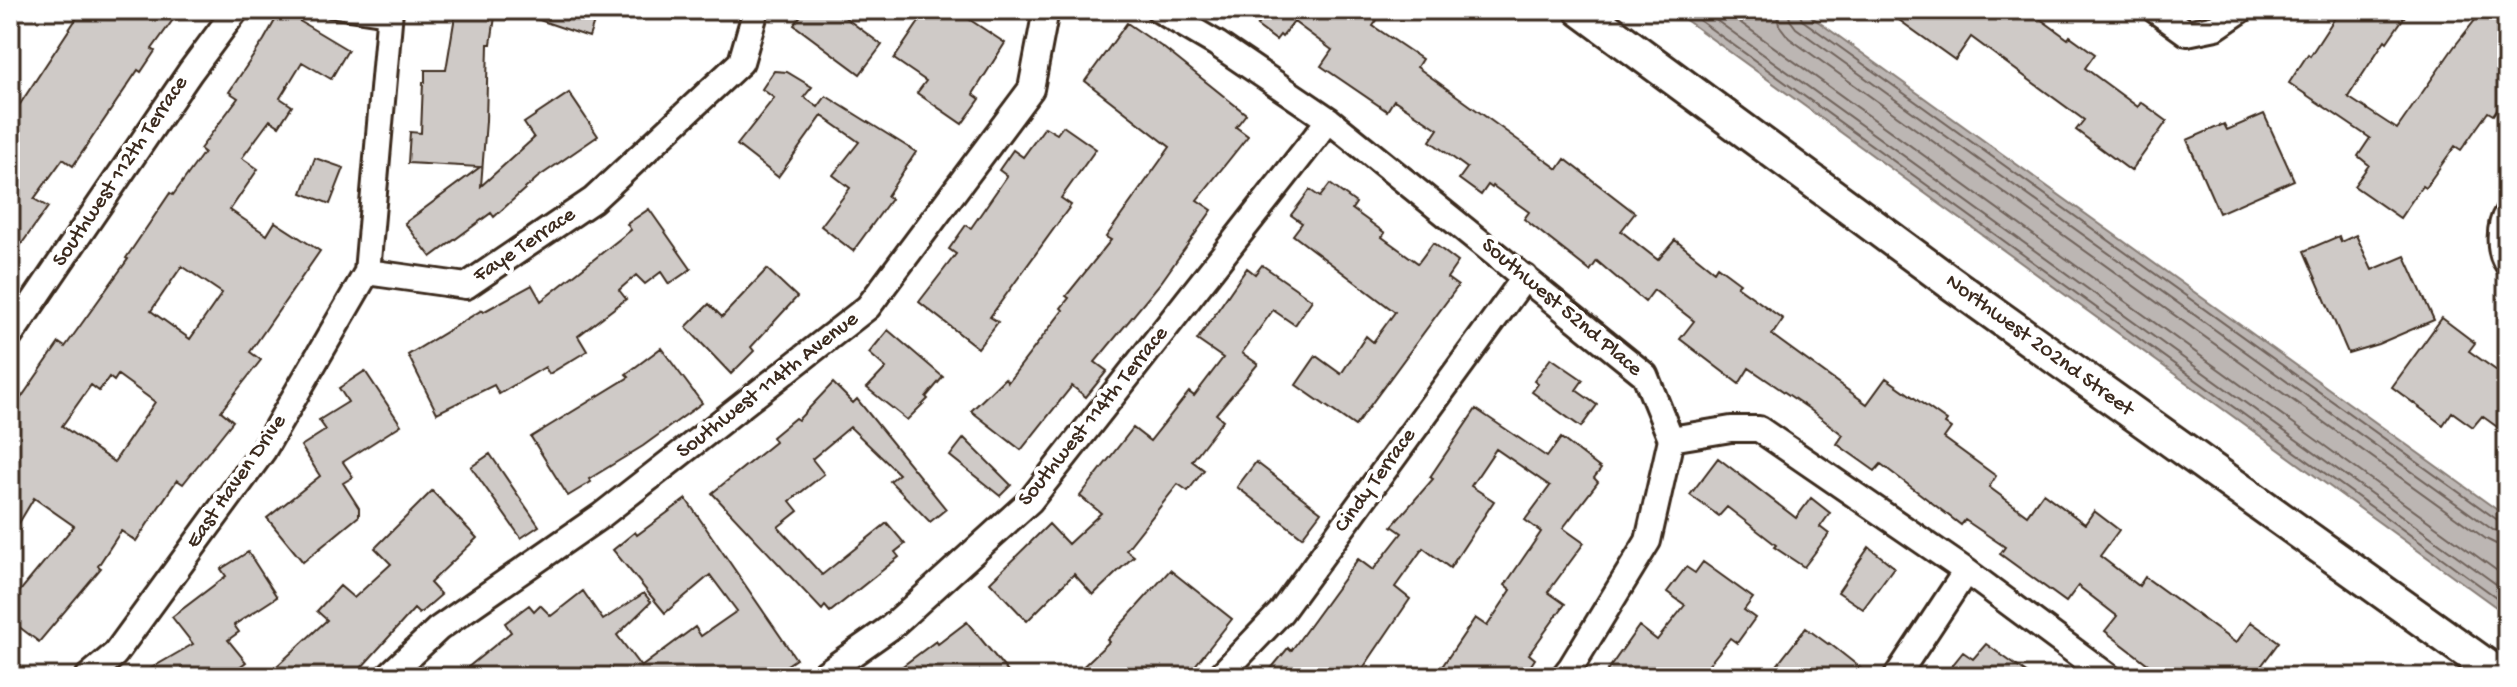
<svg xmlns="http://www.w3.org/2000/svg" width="2517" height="687" viewBox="0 0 2517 687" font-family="'Gochi Hand',sans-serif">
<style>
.water{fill:#bcb6b3;stroke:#887e77;stroke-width:2}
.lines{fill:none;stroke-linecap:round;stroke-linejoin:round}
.shore{stroke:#6f625a;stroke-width:2}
.building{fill:#cfcac7;stroke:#3b2a1e;stroke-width:2;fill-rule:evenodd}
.lane-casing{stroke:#3b2a1e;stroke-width:18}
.street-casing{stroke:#3b2a1e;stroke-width:30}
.secondary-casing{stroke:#3b2a1e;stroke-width:38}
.lane{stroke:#fff;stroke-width:12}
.street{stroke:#fff;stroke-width:24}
.secondary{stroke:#fff;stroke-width:32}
.labels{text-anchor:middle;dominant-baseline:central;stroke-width:8;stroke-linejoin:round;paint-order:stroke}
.street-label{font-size:22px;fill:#3b2a1e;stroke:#fff}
</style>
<rect width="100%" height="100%" fill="#fff"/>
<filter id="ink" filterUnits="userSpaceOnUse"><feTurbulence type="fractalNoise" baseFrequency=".0125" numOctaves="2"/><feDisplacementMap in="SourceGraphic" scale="16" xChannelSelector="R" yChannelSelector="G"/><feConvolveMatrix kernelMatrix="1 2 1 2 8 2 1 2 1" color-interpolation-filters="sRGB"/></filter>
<g filter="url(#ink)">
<path class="water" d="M1672,10H1802L2507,517V615Z"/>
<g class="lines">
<path class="shore" d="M1685,10L2507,605
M1702,10L2507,592
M1723,10L2507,578
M1776,10L1779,25L1789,38L2486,539L2496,544L2507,545
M1788,10L1790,20L1796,28L2493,530L2507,533
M1798,10L1802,20L2499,521L2507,523"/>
</g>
<path class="building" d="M82,10H180L152,49L155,51L141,72L138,70L73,166L63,159L34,199L48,207L10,260V97L20,104Z
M281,10L348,50L331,79L302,62L280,98L292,106L279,126L270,120L242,158L258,169L230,210L267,235L275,222L320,251L250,352L261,360L221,411L233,421L183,484L177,480L136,541L121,531L98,566L101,568L39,642L10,620V603L74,526L34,498L10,538V414L59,343L65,347L128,259L126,258L170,193L173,195L204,152L200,149L238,98L229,92L264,40ZM182,266L222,293L190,339L151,311ZM118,375L155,402L114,462L62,426L91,385L99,391L109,377L114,381Z
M456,10H496L491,44H488L486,121L481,186L534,138L524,123L569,93L598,136L537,178L494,217L491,213L431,257L405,223L480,167L408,163L410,132L421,133L423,82H425V70H446Z
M523,10H598L589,37L522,14Z
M805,10H835L882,45L860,74L794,25Z
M927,10H955L1005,43L973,94L980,99L962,124L917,93L926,81L894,59Z
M1245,10H1384L1373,26L1422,59L1417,67L1558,169L1565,159L1635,213L1621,231L1658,260L1675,240L1714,271L1717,266L1740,283L1737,286L1783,319L1772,335L1867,404L1886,378L1947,421L1945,424L1951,428L1944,438L1996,476L1989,487L2027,515L2043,493L2085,524L2094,511L2119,530L2100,556L2139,586L2145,577L2236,643L2251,622L2279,642L2253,677H2146L2153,668L2105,631L2117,616L2078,586L2066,602L2000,554L2005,547L1965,520L1961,525L1881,464L1875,471L1837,444L1843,435L1808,408L1749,368L1739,384L1680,339L1694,321L1654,290L1645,302L1597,261L1590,271L1524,219L1529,212L1493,186L1492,188L1488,185L1481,195L1459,179L1467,168L1430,141L1438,129L1394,100L1387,111L1321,66L1332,50L1294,22L1282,37L1280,35L1276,40L1257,26L1260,21Z
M1885,10H2028L2068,39L2070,36L2095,54L2085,68L2138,107L2141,102L2167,121L2131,171L2076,130L2084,120L1971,37L1955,60Z
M2340,10H2409L2387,42L2385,40L2348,97L2397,129L2454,47L2483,10H2507V95L2493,115L2488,112L2461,150L2455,146L2425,188L2422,186L2400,218L2354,186L2369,165L2358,156L2370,138L2289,83L2308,54L2310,56Z
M1127,23L1165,49L1246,114L1236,127L1248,136L1197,200L1212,210L1162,281L1095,362L1107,371L1086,397L1072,386L1021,450L971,411L1005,378L1008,382L1063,310L1061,308L1069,298L1066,296L1111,240L1106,237L1170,147L1085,81Z
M774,71L787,72L812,87L804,97L818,107L826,96L916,152L887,196L891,199L853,251L821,226L850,188L833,175L859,142L822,116L778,177L737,145L774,98L762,89Z
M2264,114L2294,180L2219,213L2187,140L2224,124L2227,130Z
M1063,126L1096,149L1061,198L1071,205L990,317L998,322L978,348L919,302L956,254L949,249L966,225L971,228L1007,176L999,170L1013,150L1023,157L1045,127L1057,134Z
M315,158L344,168L330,204L302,193Z
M1330,184L1356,203L1352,209L1385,233L1382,237L1418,263L1433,243L1458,262L1447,278L1458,286L1355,426L1296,385L1316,356L1341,374L1366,336L1373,342L1395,312L1293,235L1302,223L1291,215L1310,190L1320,197Z
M649,209L691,269L669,284L661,272L645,284L636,275L619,290L626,299L578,336L587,351L549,374L545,367L499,394L494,385L437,413L408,355L482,310L483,312L532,285L541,301L631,230L627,224Z
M2356,235L2372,270L2405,256L2434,320L2378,344L2348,353L2304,251L2339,236L2341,242Z
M1262,265L1312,300L1295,325L1273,310L1242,353L1258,364L1216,414L1223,420L1192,461L1204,470L1188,491L1178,484L1126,550L1134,556L1093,595L1074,574L1027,621L990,582L1049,524L1068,544L1101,513L1080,496L1133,428L1150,441L1189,392L1194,396L1223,358L1197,340L1247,268L1255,274Z
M767,269L797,297L751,347L754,351L731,374L686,327L709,304L722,317Z
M2442,318L2475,343L2469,351L2507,378V434L2482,416L2473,427L2452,412L2443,425L2392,387Z
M888,330L943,377L926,397L928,399L907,420L867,388L886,368L869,353Z
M661,348L702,403L643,446L589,479L591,482L568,496L531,437L629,377L626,374Z
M1551,358L1583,380L1576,390L1597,405L1581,427L1532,392L1538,384L1534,381Z
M365,371L401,425L343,462L353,477L343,483L359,508V516L303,562L267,518L320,476L301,446L326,430L319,420L348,402L339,388Z
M833,383L853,403L857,399L946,509L930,522L890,481L899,474L850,427L812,459L824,474L790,501L798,511L778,527L822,575L887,523L905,544L895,552L899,557L830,612L825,606L822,610L712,493L775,442L772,437L795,418L798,420Z
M1476,409L1547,457L1561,438L1601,469L1594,478L1598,482L1563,528L1584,543L1548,592L1565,604L1529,654L1535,659L1523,677H1435L1475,618L1487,626L1511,590L1505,585L1541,532L1525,520L1550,486L1496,449L1471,486L1494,501L1450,568L1423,548L1395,587L1410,599L1357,677H1264L1288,648L1291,651L1358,559L1373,570L1402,533L1392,526L1433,479L1430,477Z
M964,438L1011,485L1000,496L950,456Z
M490,454L539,526L521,538L471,467Z
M1718,458L1796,518L1811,498L1830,513L1820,527L1829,534L1804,567L1774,547L1776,545L1727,507L1719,516L1690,495Z
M1256,462L1321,512L1302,537L1237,487Z
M432,491L477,538L430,583L441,595L419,614L414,609L353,677H265L327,620L317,611L340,586L354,598L391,564L375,548Z
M686,499L796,659L769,677H456L511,632L505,623L529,605L534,611L540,605L551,616L583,591L603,620L644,593L651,602L617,635L641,667L695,627L701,636L737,611L710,575L665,613L613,550L635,532L637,535Z
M1869,547L1894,567L1863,609L1838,592Z
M248,552L277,597L234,625L239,632L228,640L246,662L226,677H136L193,644L172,617L226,576L221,569Z
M1703,562L1753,598L1744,610L1755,618L1737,643L1730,638L1699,677H1603L1639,626L1657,640L1685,605L1667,592L1686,567L1695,573Z
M1170,570L1232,619L1186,677H1072L1109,642L1107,640Z
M967,622L1012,677H888L936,641L938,644Z
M1806,628L1828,644L1829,643L1872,677H1768Z
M1986,644L2032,677H1943L1963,652L1973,659Z"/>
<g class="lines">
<g class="lane-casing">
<path id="lane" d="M330,10L389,19"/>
</g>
<g class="street-casing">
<path id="street" d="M1159,10L1217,44L1329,120L1645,375L1671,439L1731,429H1759L1966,571L2109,677
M2155,10L2187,33L2216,27L2241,10
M2507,213C2499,225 2498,251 2507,263
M367,272L466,286L593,200L741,62L756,10
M10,336L190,72L236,10
M88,677L115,654L263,451L367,272L390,10
M387,677L438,629L602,515L868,307L1031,89L1046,10
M820,677L891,627L1030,501L1329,120
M1219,677L1281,612L1525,277
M1563,677L1571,667L1648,541L1671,439
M1896,677L1966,571"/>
</g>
<g class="secondary-casing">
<path id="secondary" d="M1581,10L1951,283L2502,677"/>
</g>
<use href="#lane" class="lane"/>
<use href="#street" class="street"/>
<use href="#secondary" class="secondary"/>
</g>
</g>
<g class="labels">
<g class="street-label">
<text transform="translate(121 172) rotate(-56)">Southwest 112th Terrace</text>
<text transform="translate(525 246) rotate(-34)">Faye Terrace</text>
<text transform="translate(1561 308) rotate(40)">Southwest 52nd Place</text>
<text transform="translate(2039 346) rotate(36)">Northwest 202nd Street</text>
<text transform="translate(768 386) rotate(-38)">Southwest 114th Avenue</text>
<text transform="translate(1094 417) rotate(-51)">Southwest 114th Terrace</text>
<text transform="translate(1376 481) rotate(-54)">Cindy Terrace</text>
<text transform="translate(237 482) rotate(-55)">East Haven Drive</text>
</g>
</g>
<rect width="2517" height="687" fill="none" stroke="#fff" stroke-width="40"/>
<rect x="20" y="20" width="2477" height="647" fill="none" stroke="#3b2a1e" stroke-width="3" filter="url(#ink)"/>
</svg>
